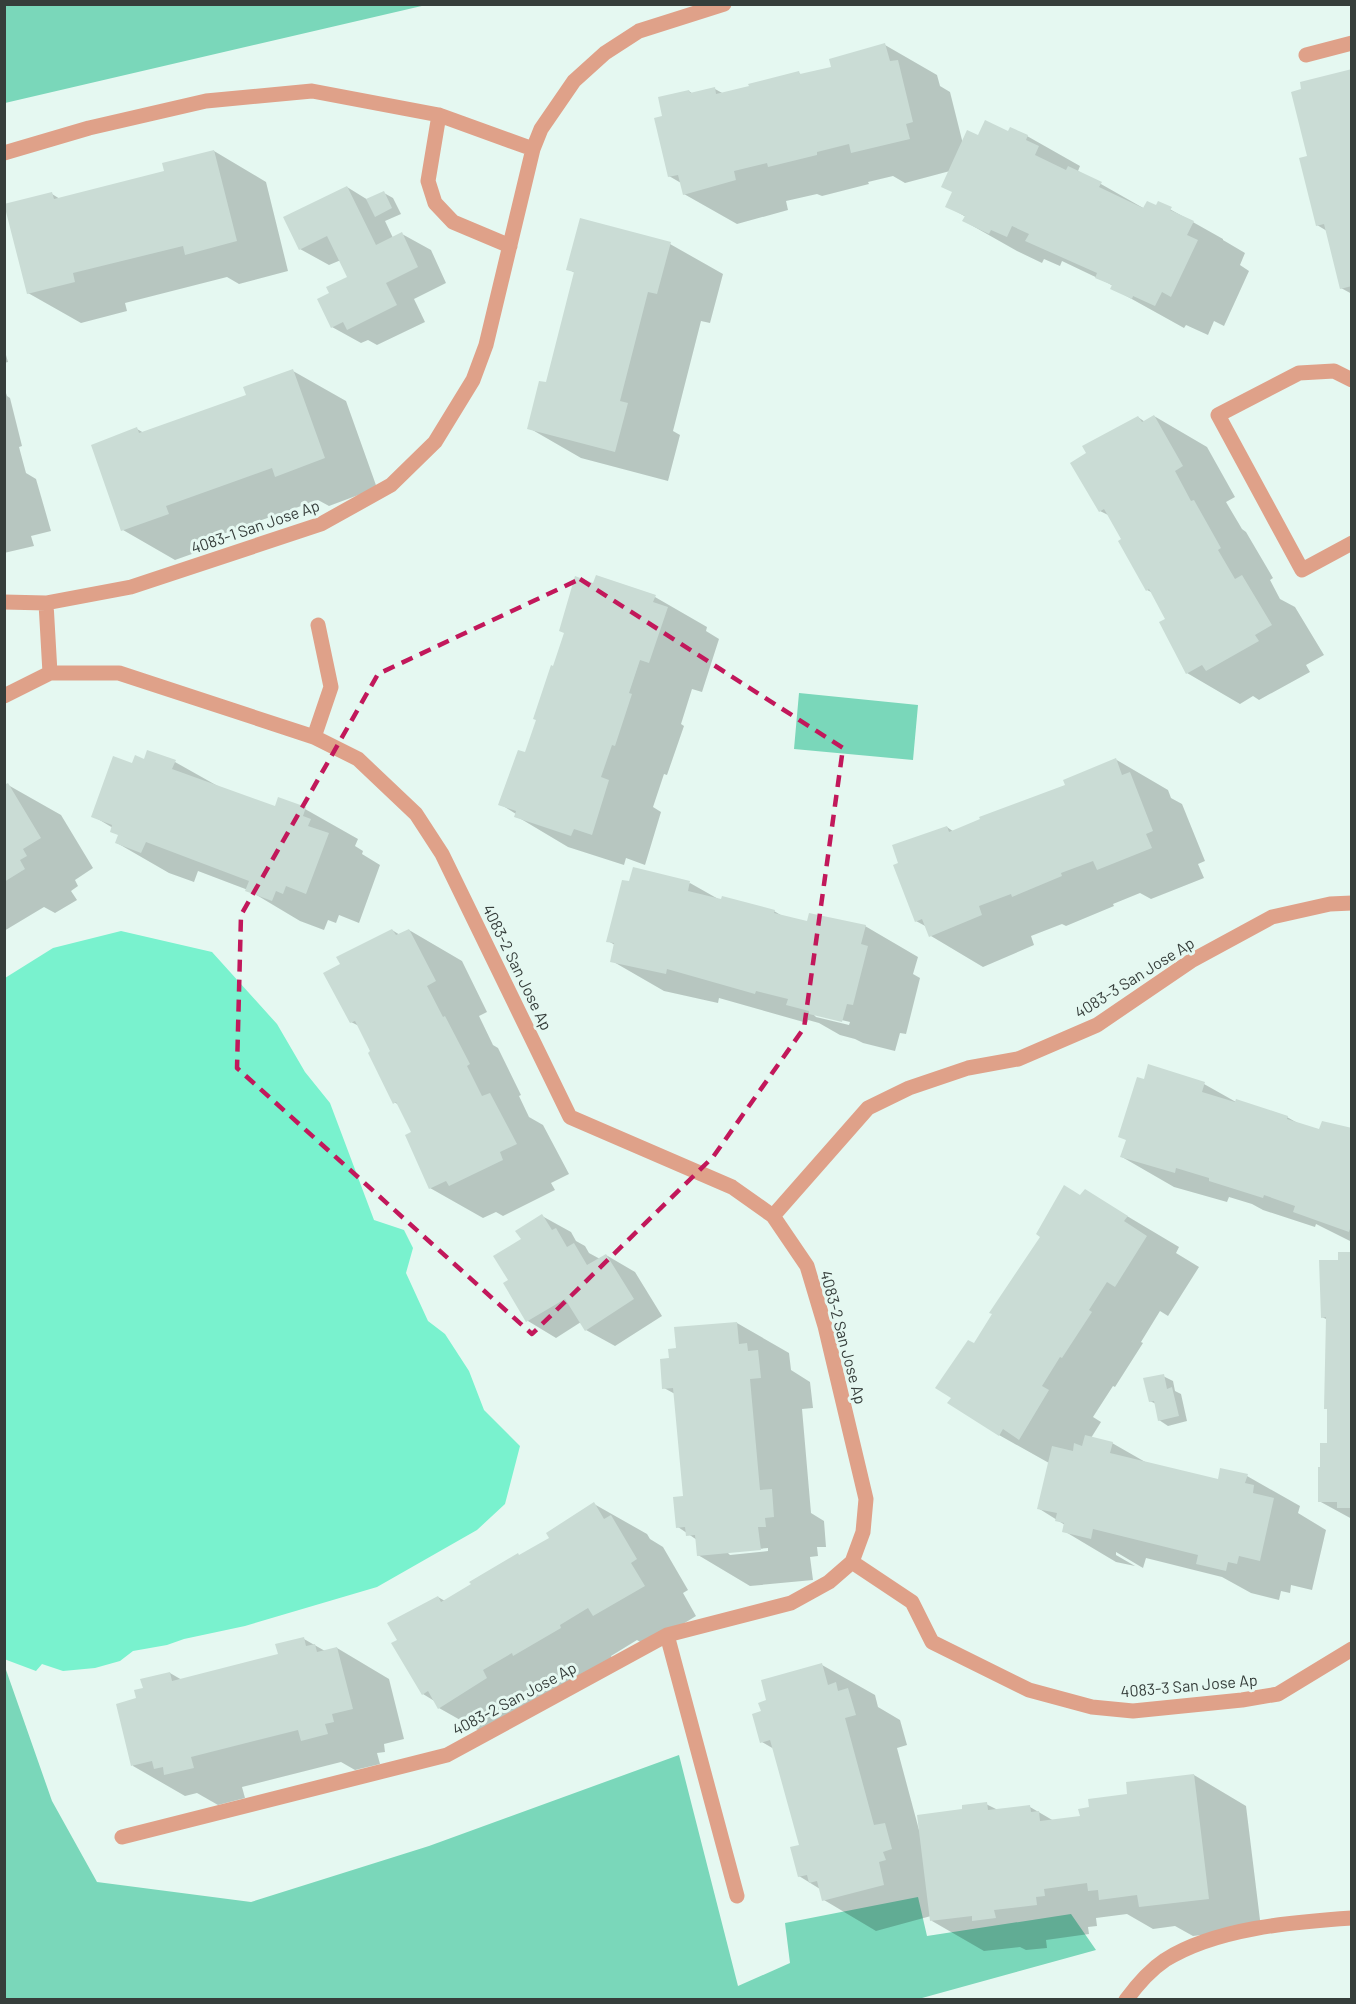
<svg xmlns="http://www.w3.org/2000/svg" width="1356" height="2004" viewBox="0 0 1356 2004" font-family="Barlow,sans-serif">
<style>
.green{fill:#7ad7ba}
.water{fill:#79f2ce}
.shadow{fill:#0003;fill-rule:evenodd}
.building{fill:#cadcd5}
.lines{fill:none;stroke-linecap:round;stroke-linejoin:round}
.minor{stroke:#dfa189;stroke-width:15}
.marked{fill:none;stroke:#c2185b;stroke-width:4.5;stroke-dasharray:12 8;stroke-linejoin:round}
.labels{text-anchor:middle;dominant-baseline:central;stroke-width:6;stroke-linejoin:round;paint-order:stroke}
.street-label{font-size:16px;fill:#363e3b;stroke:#e5f8f1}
</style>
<rect width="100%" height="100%" fill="#e5f8f1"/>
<path class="green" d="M5,4H426V5L5,103Z
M799,693L918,705L913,760L794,749Z
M5,1667L52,1801L97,1882L251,1902L429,1846L679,1755L738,1986L790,1963L785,1923L918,1897L927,1936L1071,1914L1096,1950L922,1998L921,2000L5,1999Z"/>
<path class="water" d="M121,931L212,952L277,1024L305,1072L330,1103L374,1220L404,1230L413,1248L406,1273L428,1321L445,1334L469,1371L484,1410L520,1446L505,1504L477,1530L377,1587L245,1626L184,1639L167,1645L133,1651L120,1661L95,1668L63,1671L42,1664L36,1671L4,1659L5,978L53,948Z"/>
<path class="shadow" d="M885,45L937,75L940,86L950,92L963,144L978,137L1008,133L1027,136L1080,166L1078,171L1145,209L1157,207L1159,203L1223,239V240L1245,253L1240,265L1249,271L1224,326L1214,321L1208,335L1186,325L1184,328L1112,288L1113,286L1108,283L1062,261L1060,266L1044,259L1042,263L1017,251L964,221L966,217L947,206L953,192L950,171L905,183L893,176L868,182L869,184L822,196L817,194L786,201L788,210L737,224L684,194L681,183L669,176L664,117L689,91L693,94L715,89L724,94L799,73L802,75L833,68Z
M1352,70V294L1341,288L1327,231L1317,225L1309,157Z
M214,151L266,182L288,271L239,284L227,277L125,303L127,311L81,323L28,293L52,194L60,199L166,172Z
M347,187L368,200L384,193L393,198L401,214L385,221L393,238L402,234L431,250L446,283L414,299L425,322L377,345L368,340L361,343L332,327L331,294L349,278L341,260L329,265L300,249Z
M670,244L723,274L710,323L701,321L673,431L680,435L668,481L581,458L529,428L547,384L575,273L568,269Z
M4,348L8,362L4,363Z
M293,371L346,401L377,488L329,506L318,500L217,536L220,544L175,560L123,530L137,429L144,433L248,396Z
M4,387L7,396L10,398L22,446L19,447L26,473L36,479L51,531L31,536L34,546L4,553Z
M1154,416L1207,447L1235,497L1226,502L1242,529L1246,532L1273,578L1270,580L1280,599L1295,607L1324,655L1306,665L1310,672L1259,700L1253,696L1240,704L1187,673L1161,622L1167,620L1153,593L1147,590L1110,516L1100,511L1138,417L1145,422Z
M594,585L655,597L707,627L706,631L719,639L702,692L692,689L681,724L684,726L667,775L664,774L653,807L661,812L645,865L626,858L624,865L568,847L516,816V814L500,804L526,754L554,668Z
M148,752L175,762L223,789L276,808L305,809L358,839L355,846L363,851L362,854L380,865L359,923L339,915L336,923L328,920L324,930L300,921L248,890L198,871L194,882L169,873L117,843L120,836L113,828L93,816L133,765L145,761Z
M1115,759L1168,790L1171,798L1182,804L1205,861L1198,864L1204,878L1151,899L1140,893L1113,904L1114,906L1066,926L1062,924L1031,936L1034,945L983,967L931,936L927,927L916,921L947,827L954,832L1067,786Z
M8,785L61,815L93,868L75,880L78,886L71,891L77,900L55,913L44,907L4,931V787Z
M690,883L720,900L774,911L784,917L808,923L865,926L918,957L913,974L920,978L906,1034L900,1033L895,1051L863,1043L855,1039L840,1035L819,1023L808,1020L807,1023L719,998L718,1003L664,991L612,961L615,945L608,941ZM812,1013L850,1022L849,1025L816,1017Z
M392,930L400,935L409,930L462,961L487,1012L479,1016L493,1045L498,1048L521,1095L519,1096L529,1117L543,1125L569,1174L551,1183L555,1190L503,1216L496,1212L483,1218L430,1188L413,1133L399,1105L394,1102L359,1026L351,1022L342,965Z
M1145,1080L1204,1084L1236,1102L1287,1117L1301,1125L1320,1131H1352V1242L1316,1224L1315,1227L1263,1210L1252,1204L1229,1197L1227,1202L1174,1187L1122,1157Z
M1085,1191L1179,1247L1176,1253L1199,1267L1168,1316L1160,1311L1141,1342L1143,1343L1115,1387L1113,1386L1093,1417L1101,1422L1091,1438L1112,1443L1147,1463L1219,1481L1247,1476L1300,1506L1298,1513L1326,1530L1312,1590L1291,1585L1290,1593L1281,1591L1279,1600L1251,1593L1222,1577L1146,1558L1143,1568L1116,1552V1555L1135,1566L1116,1562L1064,1531L1065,1525L1038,1508L1049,1463L999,1435L974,1345Z
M542,1216L571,1232L576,1241L585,1246L589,1253L600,1259L606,1255L635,1272L662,1316L615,1346L586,1330L581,1322L556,1338L528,1321L505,1284L510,1280L523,1240Z
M1352,1254V1519L1319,1501L1322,1468L1328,1445V1410L1326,1408L1328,1320L1322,1317L1339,1262Z
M737,1323L789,1353L791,1370L810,1382L813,1408L802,1409L811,1513L824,1521L826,1547H817L818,1556L810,1557L813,1580L750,1586L698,1555L697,1540L678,1527L684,1497L675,1394L664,1388L670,1360L677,1350ZM768,1548V1551L730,1555L727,1552Z
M1163,1376L1173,1381L1175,1391L1181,1394L1187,1421L1168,1426L1159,1420L1156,1404L1150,1401Z
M594,1504L647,1534L650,1539L663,1547L688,1590L683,1593L696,1616L647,1646L637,1640L611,1656L612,1658L492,1738L439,1708L436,1702L423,1694L399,1640L438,1597L445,1601L551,1538Z
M304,1639L325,1651L337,1648L389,1679L404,1739L384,1744L385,1752L377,1753L380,1764L355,1770L341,1762L242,1787L245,1798L218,1805L197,1793L185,1796L133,1766L138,1700L145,1689L170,1673L182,1680L280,1655Z
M822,1665L875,1695L878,1707L900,1720L907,1745L897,1748L919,1830L964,1811L986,1804L998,1810L1030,1807L1054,1821L1081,1817L1129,1795L1194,1775L1246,1806L1261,1928L1193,1936L1175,1926L1153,1929L1127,1914L1096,1918L1097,1926L1088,1927L1089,1934L1046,1940L1047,1948L1026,1950L1020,1947L984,1951L932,1921L931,1916L876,1931L824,1900L820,1889L799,1876L801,1846L774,1749L762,1742L763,1712Z"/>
<path class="building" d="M885,43L890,61L898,60L913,122L906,124L910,139L851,153L849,144L817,152V155L768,167L767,163L734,171L736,180L683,195L678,175L668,177L654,118L662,116L658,97L689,90L690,93L715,87L716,94L749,86L748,84L799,71L800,74L831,67L829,59Z
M1352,69V286L1340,289L1324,224L1316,226L1299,158L1307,156L1291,92L1301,89L1300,82Z
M985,120L1008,131L1010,127L1028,135L1026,140L1039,146L1035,155L1066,170L1068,166L1102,182L1099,187L1143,208L1147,201L1156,205L1158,201L1172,207L1170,210L1194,221L1187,235L1198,240L1171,297L1162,292L1155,306L1133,296L1132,299L1110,289L1112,285L1095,278L1097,273L1025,241L1029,234L1012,226L1007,237L991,230L989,234L962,221L965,216L945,207L952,192L941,187L967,130L978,135Z
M214,150L237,241L185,255L183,246L73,273L75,282L27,294L4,204L52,192L54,199L164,171L162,163Z
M347,186L376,245L402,232L418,267L386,283L397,305L347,330L343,322L331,328L317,299L329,293L326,287L347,277L327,236L299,250L283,217Z
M384,191L392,208L375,217L366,199Z
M580,218L671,242L657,294L648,292L620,401L628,403L615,452L527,429L539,381L546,382L574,272L566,270Z
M293,369L325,458L275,477L272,468L166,506L169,514L121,531L91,445L137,427L139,433L246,395L243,387Z
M1154,415L1183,466L1175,471L1191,501L1194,500L1221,548L1218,550L1235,579L1242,575L1272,625L1255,635L1259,641L1206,671L1202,665L1186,674L1159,622L1165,619L1149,589L1146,591L1118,541L1121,539L1104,509L1099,512L1070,463L1086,453L1082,446L1138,416L1142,422Z
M596,575L656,595L653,602L668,607L649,663L640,660L629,693L632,694L615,746L612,745L601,777L609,780L592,835L574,829L571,836L514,817L516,811L498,805L518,750L525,752L536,720L533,719L551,665L553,666L564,633L559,631L575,576L593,583Z
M147,750L176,760L172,769L275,806L278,797L306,807L303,816L311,819L308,826L329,833L306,894L286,886L283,894L276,891L272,901L245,891L249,881L146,842L141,853L115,843L118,835L110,832L112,825L91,817L113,756L132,763L135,755L144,759Z
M1116,758L1122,775L1130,772L1153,831L1146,834L1152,848L1097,870L1093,861L1061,873L1062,876L1012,897L1011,894L979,906L982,915L929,937L922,919L915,922L893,865L898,863L892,845L947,826L949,832L980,819L979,817L1065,785L1063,780Z
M8,783L41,838L23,849L27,856L20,860L25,869L4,882V785Z
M633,867L690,881L688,891L721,899L722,896L775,910L774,913L807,921L809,913L866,925L861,944L868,946L853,1005L847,1004L842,1022L809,1014V1011L786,1005L788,999L756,991L755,994L667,969L666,974L610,962L614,943L606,942L622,880L629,881Z
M392,929L396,935L409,929L436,981L427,986L443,1017L445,1016L470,1064L467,1066L482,1096L490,1093L517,1144L500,1152L503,1160L449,1186L446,1181L429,1189L405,1135L411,1132L396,1102L393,1104L368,1053L370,1051L355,1021L350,1023L323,973L340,964L336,957Z
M1148,1064L1205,1082L1202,1092L1235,1102L1236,1099L1288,1116L1287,1119L1319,1129L1322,1121L1352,1128V1222L1349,1232L1293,1212L1295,1206L1264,1195L1263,1198L1209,1181V1178L1176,1168L1175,1173L1120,1157L1126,1140L1118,1137L1137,1077L1144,1079Z
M1064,1185L1080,1195L1085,1189L1128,1216L1124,1221L1147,1236L1115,1287L1107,1282L1089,1310L1092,1312L1062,1358L1060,1357L1042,1386L1049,1390L1019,1440L1003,1429L999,1436L947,1403L951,1398L935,1388L968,1340L974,1343L992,1314L989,1313L1040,1237L1036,1234Z
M542,1214L552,1230L556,1228L567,1247L574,1243L587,1265L606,1254L634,1299L585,1331L565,1299L526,1322L503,1283L508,1280L493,1256L521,1239L515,1231Z
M1338,1252H1352V1508H1337V1502H1318V1467H1320V1443H1327V1409H1324L1326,1317L1321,1318L1319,1260H1338Z
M737,1322L739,1344L747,1343L748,1351L758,1350L761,1378L750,1379L760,1490L772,1489L774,1517L765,1518L766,1527H758L761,1550L697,1556L695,1535L686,1536L685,1527L676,1528L673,1497L683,1496L673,1388L662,1389L660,1359L669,1358L668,1349L676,1348L674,1327Z
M1164,1374L1167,1389L1172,1387L1179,1416L1158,1421L1154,1401L1149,1402L1143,1378Z
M1085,1435L1113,1442L1110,1453L1218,1479L1220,1468L1248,1474L1245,1483L1254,1485L1253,1493L1274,1498L1260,1561L1239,1556L1237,1564L1228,1562L1226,1571L1196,1564L1198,1555L1093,1529L1091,1539L1062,1532L1064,1523L1055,1521L1057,1513L1037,1509L1052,1446L1073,1451L1074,1443L1082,1446Z
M594,1502L604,1519L611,1515L637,1559L631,1563L645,1586L593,1616L588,1608L560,1625L561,1628L513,1656L512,1653L483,1670L487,1678L438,1709L428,1691L422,1695L391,1643L397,1640L387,1623L438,1596L441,1602L471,1584L469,1582L518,1553L519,1555L549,1538L546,1533Z
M304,1637L306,1646L315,1644L317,1652L337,1647L353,1709L332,1714L334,1722L325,1724L328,1734L301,1741L298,1730L191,1757L194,1768L164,1775L163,1767L154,1769L152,1761L131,1766L116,1704L136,1698L134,1690L143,1688L140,1679L170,1672L172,1681L278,1654L275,1644Z
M822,1663L828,1685L836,1682L838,1691L848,1688L856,1715L845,1718L874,1825L885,1823L892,1849L883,1852L886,1860L879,1862L884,1885L822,1901L817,1881L809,1883L807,1875L798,1877L790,1847L799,1845L770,1740L760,1743L752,1714L761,1711L758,1703L766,1700L761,1680Z
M1194,1774L1209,1899L1139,1907L1137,1895L1099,1900L1098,1890L1088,1891L1087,1883L1044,1889L1045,1896L1036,1897L1037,1905L994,1910L996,1918L972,1921V1916L930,1921L917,1815L962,1809V1805L987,1802L988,1810L1030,1805L1031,1812L1039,1811L1040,1821L1080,1816L1078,1809L1089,1807L1088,1799L1127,1794L1126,1782Z"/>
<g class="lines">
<path class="minor" d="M1306,55L1352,43
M439,115L428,181L435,203L453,222L510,246
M4,153L89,128L206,101L312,91L439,115L533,149
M1352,380L1334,371L1299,373L1218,415L1302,570L1352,543
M4,602L46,603L131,587L321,524L391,485L435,442L473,380L486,345L533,149L541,129L574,81L605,53L639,31L724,4
M46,603L50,673
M4,696L50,673H119L314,737L358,759L416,814L442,854L570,1117L732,1187L773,1216L807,1266L825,1326L866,1499L863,1532L852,1562L829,1582L791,1603L667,1635L447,1755L122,1837
M314,737L331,687L318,625
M773,1216L868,1108L909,1088L968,1068L1018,1059L1097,1025L1191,961L1272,917L1330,904L1352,903
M852,1562L912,1602L932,1642L1029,1690L1092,1707L1133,1711L1242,1700L1278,1694L1352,1649
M667,1635L737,1896
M1126,2000C1137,1985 1150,1970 1165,1960C1216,1928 1292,1922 1352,1918"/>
</g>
<path class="marked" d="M580,579L843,748L804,1028L713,1157L532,1334L237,1068L241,915L378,674Z"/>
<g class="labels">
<g class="street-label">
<text transform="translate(255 526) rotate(-19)">4083-1 San Jose Ap</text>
<text transform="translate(518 967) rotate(64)">4083-2 San Jose Ap</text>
<text transform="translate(1134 977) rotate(-32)">4083-3 San Jose Ap</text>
<text transform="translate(844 1337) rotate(75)">4083-2 San Jose Ap</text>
<text transform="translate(1189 1685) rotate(-5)">4083-3 San Jose Ap</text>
<text transform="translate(514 1698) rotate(-28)">4083-2 San Jose Ap</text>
</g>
</g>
<rect width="1356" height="2004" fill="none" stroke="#363e3b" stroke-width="12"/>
</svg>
